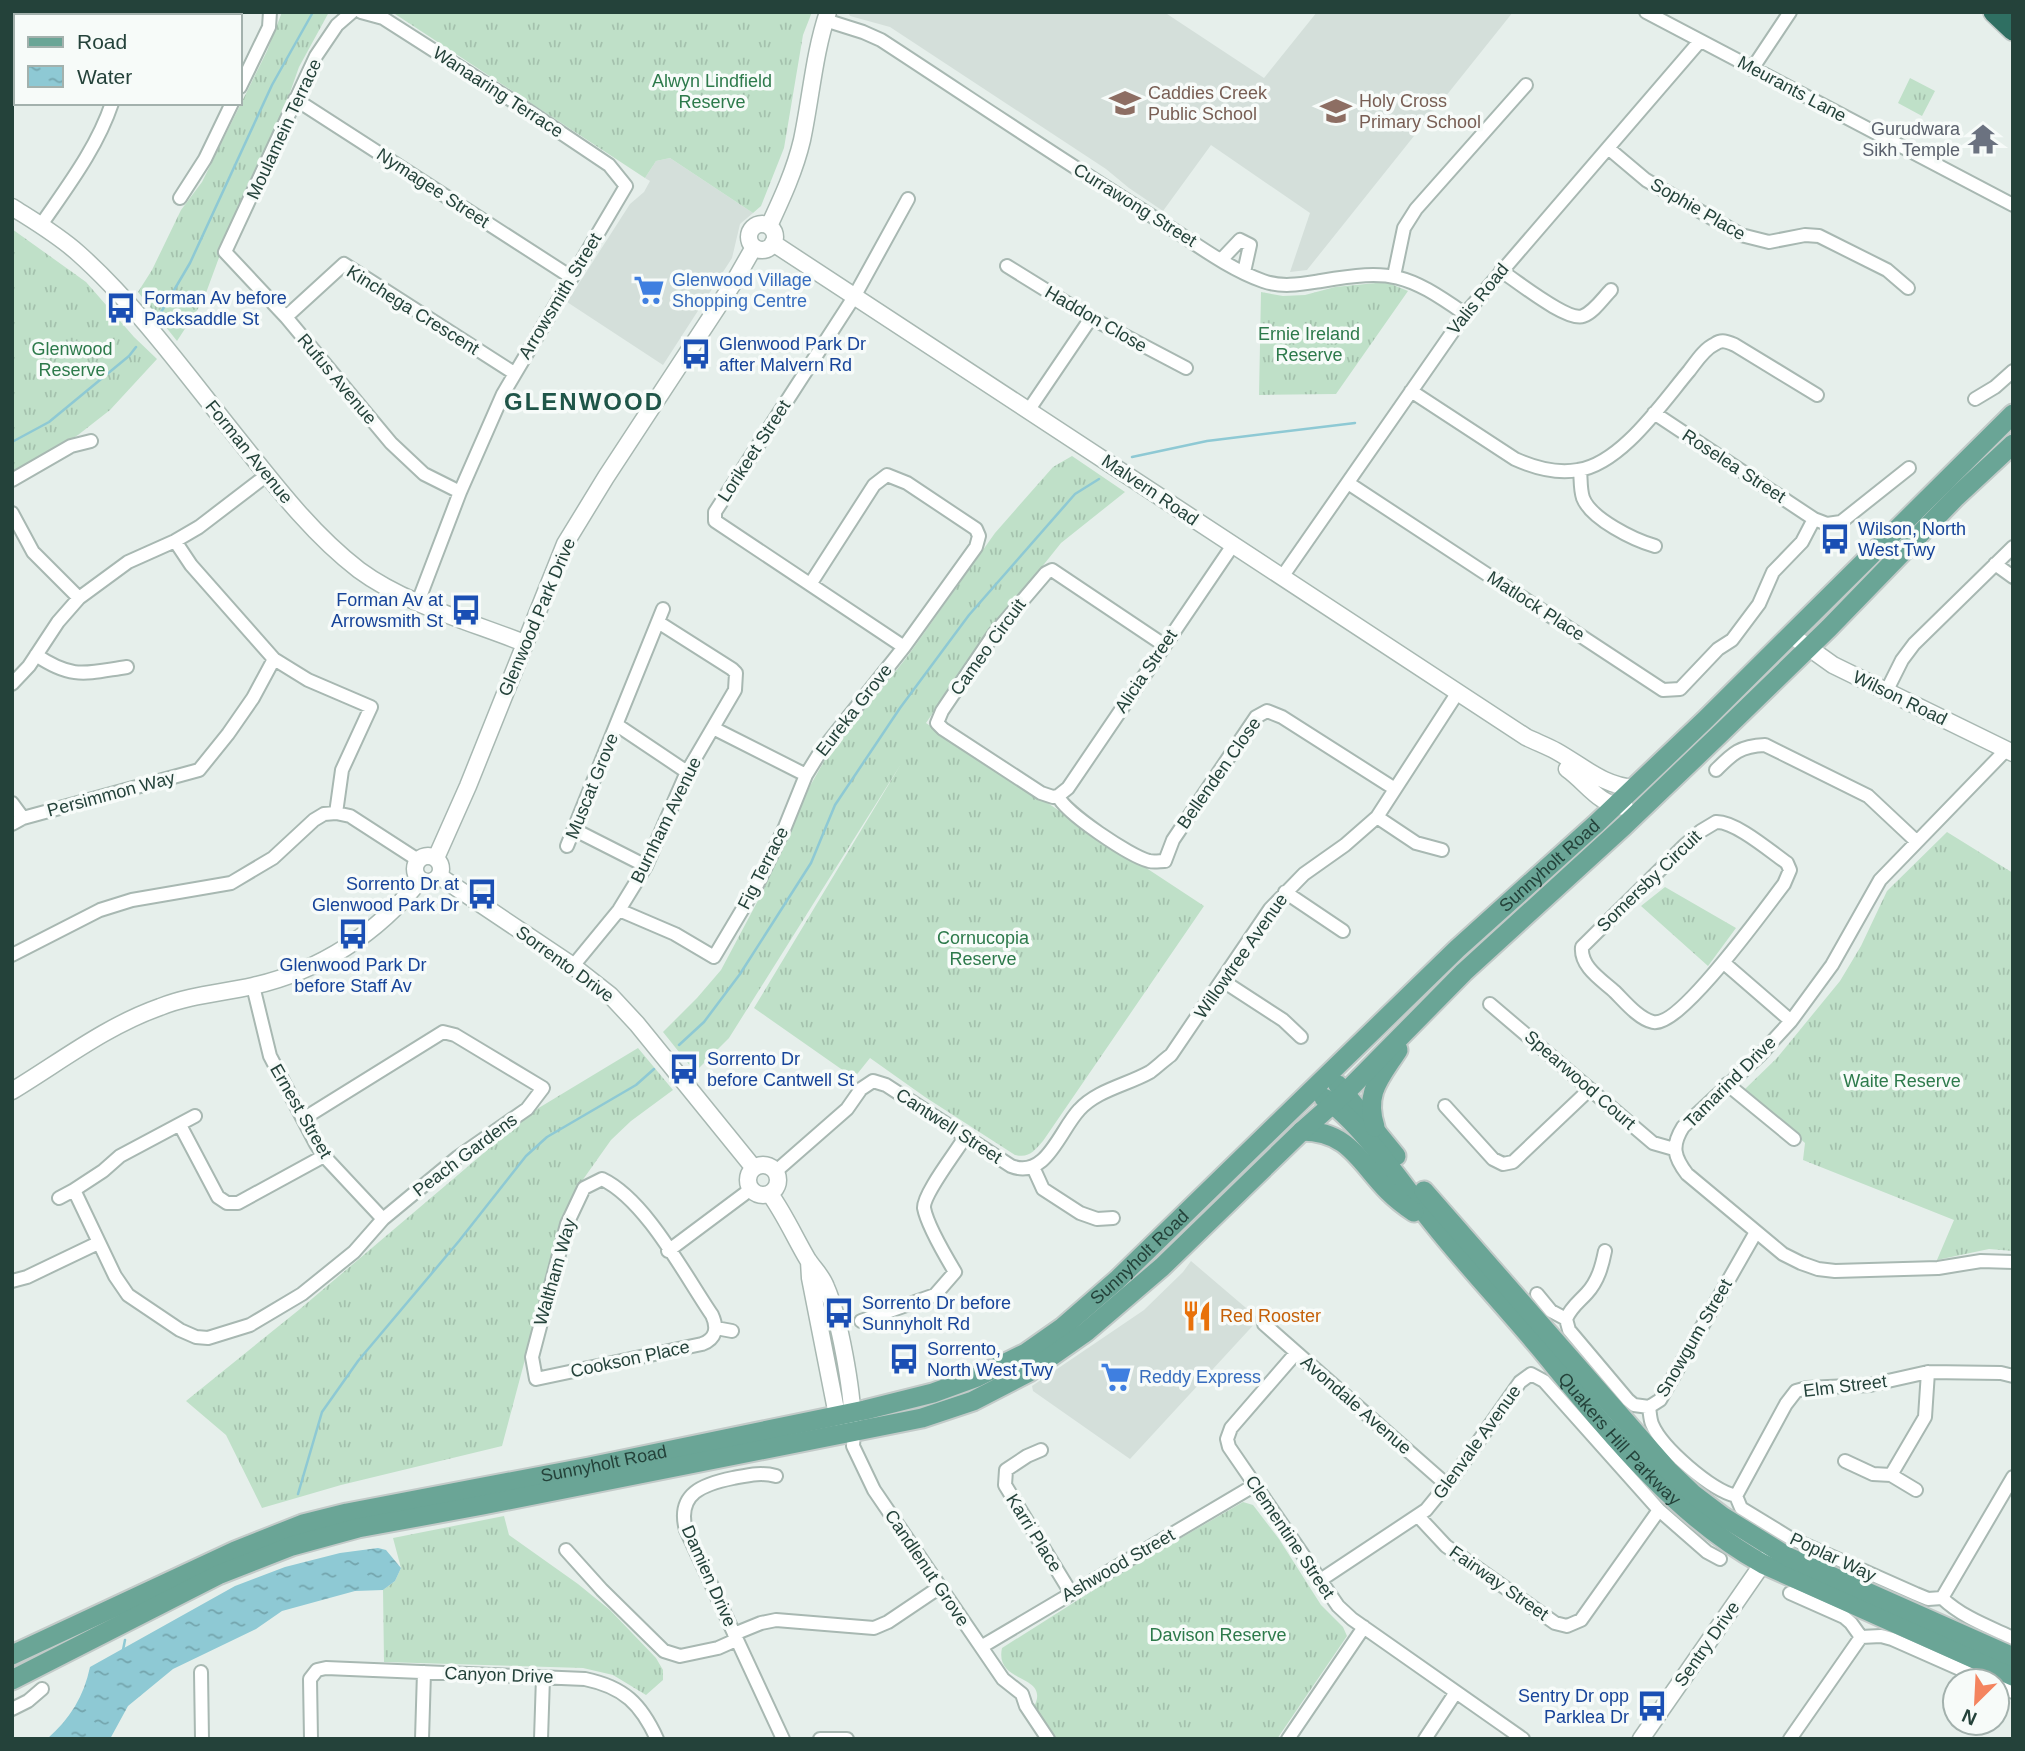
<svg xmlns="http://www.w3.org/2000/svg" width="2025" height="1751" viewBox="0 0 2025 1751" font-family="Helvetica,sans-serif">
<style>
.built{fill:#d4dfda}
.grass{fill:url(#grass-tufts)}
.water{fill:url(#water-ripples)}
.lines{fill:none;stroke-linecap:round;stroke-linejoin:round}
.stream{stroke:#8ec9d4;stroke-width:2.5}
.minor-casing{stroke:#a8b8b2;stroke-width:16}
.tertiary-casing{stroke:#a8b8b2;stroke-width:19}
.primary-casing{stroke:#c2cac8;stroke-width:23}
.motorway-casing{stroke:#c2cac8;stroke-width:24}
.minor{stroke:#fff;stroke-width:12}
.tertiary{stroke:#fff;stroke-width:16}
.primary{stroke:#6aa596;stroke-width:19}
.motorway{stroke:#2f6f62;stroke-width:21}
.labels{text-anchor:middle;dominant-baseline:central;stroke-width:7;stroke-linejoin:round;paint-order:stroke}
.park-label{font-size:18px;fill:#2d7a4b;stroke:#f7fbf9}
.street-label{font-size:18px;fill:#24423a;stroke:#f7fbf9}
.education-label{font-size:18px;fill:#785e54;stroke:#f7fbf9;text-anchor:start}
.worship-label{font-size:18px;fill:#5b616d;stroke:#f7fbf9;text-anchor:end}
.shop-label{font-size:18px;fill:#366cbe;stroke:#f7fbf9;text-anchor:start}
.transit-label{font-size:18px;fill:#164399;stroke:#f7fbf9;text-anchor:start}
.food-label{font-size:18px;fill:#c56008;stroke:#f7fbf9;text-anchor:start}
.district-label{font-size:24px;font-weight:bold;letter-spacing:2px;fill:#1f5548;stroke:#f7fbf9}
</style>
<defs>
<pattern id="grass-tufts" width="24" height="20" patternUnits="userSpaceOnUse" patternTransform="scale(1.75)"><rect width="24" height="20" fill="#bfe0c8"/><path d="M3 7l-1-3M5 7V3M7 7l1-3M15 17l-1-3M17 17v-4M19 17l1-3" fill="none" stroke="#a4c1ad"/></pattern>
<pattern id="water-ripples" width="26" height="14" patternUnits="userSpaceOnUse" patternTransform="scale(1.75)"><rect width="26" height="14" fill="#8ec9d4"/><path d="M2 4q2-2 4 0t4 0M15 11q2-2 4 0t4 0" fill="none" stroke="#74a5ad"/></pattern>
</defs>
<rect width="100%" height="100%" fill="#e6efeb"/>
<path class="built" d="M848,12H1164L1264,78L1317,12H1513L1307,270L1290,272L1310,213L1211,145L1163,211L1129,188L1106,169L890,27L850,16Z
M670,158L753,213L740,224L732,258L663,365L567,302L630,204L644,192L650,181L645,178L656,161Z
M1191,1261L1259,1319L1130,1459L1033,1391L1032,1386L1144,1310L1183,1272Z"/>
<path class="grass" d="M282,12H329L299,67L287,101L231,225L203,301L177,341L138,292L152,270L181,210L202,182L267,51Z
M392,12H812L803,35L784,148L761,206L753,213L670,158L656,161L645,178Z
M1910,78L1935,91L1922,116L1898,103Z
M12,229L86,282L134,337L157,359L110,410L78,435L12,476Z
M1386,282L1408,291L1336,394L1259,395L1261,292L1283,296L1305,295L1335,287Z
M1072,456L1125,492L1061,543L977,648L926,723L1204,906L1043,1141C1034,1151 1030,1158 1015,1155L925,1097L870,1058L854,1078L754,1008L901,764L729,1038L695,1072L663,1032L697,998L721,970L762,893L810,786L827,756L907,657L995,533L1053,467Z
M1947,832L2013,873V1251L1989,1249L1937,1260L1954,1220L1803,1160L1805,1143L1744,1090L1777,1058L1840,981L1861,946L1887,891Z
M1665,887L1736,928L1708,966L1641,906Z
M638,1048L673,1090L631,1121L611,1140L577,1188L561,1224L502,1446L341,1485L262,1508L226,1435L186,1401L300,1309L532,1112Z
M1243,1502L1253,1505L1279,1539L1321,1605L1343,1627L1347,1636L1277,1739H1055L1034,1707C1051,1673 994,1685 1002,1648L1122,1572Z
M504,1516L509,1535L578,1584L610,1610L656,1658L663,1670V1680L646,1695L613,1675L583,1668L384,1662L383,1590L395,1581L401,1568L393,1538Z"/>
<path class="water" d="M378,1548L386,1550L401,1568L395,1581L383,1590L355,1591L282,1611L256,1629L173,1669L128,1706L110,1739H47C70,1719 84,1696 90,1667L235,1586L285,1567L340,1553Z"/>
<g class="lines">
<path class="stream" d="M160,314L190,263L272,85L313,12
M12,442L49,422L129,356L136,347
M1132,457L1207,441L1355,423
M679,1045L704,1022L740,974L811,863L835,805L900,708L969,615L1075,494L1099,479
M298,1494L322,1412L358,1361L459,1241L526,1156L547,1137L636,1085L654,1069
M123,1650L125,1640"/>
<g class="minor-casing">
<path id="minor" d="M352,12L337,25L316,56L225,252L286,317L391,443L424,474L460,492
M361,12L383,18L527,110L609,165L626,186L503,394L460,492L418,602
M1646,12L2013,205
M131,16V12
M825,20L863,32L881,40C973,100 1064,162 1158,220C1191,240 1226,268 1263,281C1282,288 1302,284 1321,281C1392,269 1406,273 1465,314
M1752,69L1790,12
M240,87L269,27L270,12
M295,99L571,277
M1608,148L1646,180L1741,235L1769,242L1805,235L1819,236L1887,270L1908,288
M180,198L205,159L232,103
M41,225C67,187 97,148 112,103
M1222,259L1240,240L1250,245L1244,272
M1007,266L1091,318L1186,368
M1501,271C1516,280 1567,322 1583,316C1594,312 1603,298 1611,290
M1394,276L1404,228L1416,209L1526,85
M286,317L344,264L514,373
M1411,391L1515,459C1535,468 1556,474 1578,470C1621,464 1662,403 1689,371C1696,362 1704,349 1715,344C1722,339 1728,342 1735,345L1817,395
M1975,399L1995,387L2013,371
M1028,411L1091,318
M1654,413L1814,519L1827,524L1841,522L1909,468
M1580,470C1581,479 1580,489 1583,498C1591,519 1634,540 1655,546
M12,480L71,446L91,441
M1348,483L1663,690L1680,689L1718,649L1732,640L1759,604L1773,572L1802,542L1814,519
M12,513L33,552L79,598
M175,541L191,565L274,659L308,680L371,707L342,770L336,813
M1995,564L2013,577
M1282,577L1465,314L1700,41
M904,647L715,521V512L854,297L908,199
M36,655C73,680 86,673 127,667
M12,684L29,666L58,622L79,598L128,562L175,541L199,527L267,475
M1886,692L1902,660L1914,644L2013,547
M617,725L687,772
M713,728L806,775
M2006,750L1880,880L1832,965L1791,1021L1759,1056L1683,1127C1671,1146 1674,1157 1687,1174L1783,1254L1801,1263L1818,1269L1835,1271L1938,1268L1981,1261L2013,1262
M1716,770C1733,753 1740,746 1765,745L1868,796L1916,841
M1058,796L1053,797L1041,793L943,729L937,723L942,711L994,634L1046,573L1052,570L1164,645
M1058,796C1065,813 1130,856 1149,861C1154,862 1160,861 1165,861L1173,840L1256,717L1267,711L1282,717L1395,789
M1058,796L1068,788L1233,545
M12,803L23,818
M1377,817L1416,843L1442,850
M1716,822C1735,821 1770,851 1787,863L1790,870L1784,884C1766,907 1680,1028 1653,1022C1639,1019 1625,1002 1615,992C1602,980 1580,967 1582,947L1684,846L1701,831Z
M12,824L23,818L199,770L228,734L253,698L274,659
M575,830L646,866
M567,846L663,609
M1285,892L1343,931
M619,910L675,934L714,957L757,885L785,827L806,775L819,754L904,647L976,547L979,536L976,529L907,483L887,475L874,485L811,583
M12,955L100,910L132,900L231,883L273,858L314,820L324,814L336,813L350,816L418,860
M1724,963L1791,1021
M573,966L619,910L646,866L687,772L735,690L736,673L732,669L658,622
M1223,981L1283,1020L1301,1037
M253,986L270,1056L316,1144L324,1156L383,1219
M1490,1004L1653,1143L1674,1149
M1727,1084L1794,1139
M1445,1106L1493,1159L1503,1164L1513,1162L1590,1089
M180,1125L218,1197L227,1203H238L324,1156
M1033,1167L1043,1189L1080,1213L1097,1219L1113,1218
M775,1172L847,1109L861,1089L873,1081L886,1085L1011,1166C1046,1180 1060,1130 1079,1110C1097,1090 1127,1085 1150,1072C1157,1067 1164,1060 1171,1055L1270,909L1304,874L1345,845L1377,817L1458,692
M602,1179C646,1200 684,1274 712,1315C718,1328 716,1339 702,1344L536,1379L532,1357L567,1224L584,1188Z
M74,1190L103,1171L120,1156L195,1116
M59,1198L74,1190L115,1276L128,1295L180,1330L196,1337L208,1338L250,1325L302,1294L354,1252L383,1219L458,1157L527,1109L543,1088L455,1035L443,1032L303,1119
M668,1251L751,1189
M1605,1251C1602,1266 1598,1281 1587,1293C1579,1302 1571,1307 1566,1319L1569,1330L1628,1400L1634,1405L1649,1407L1660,1400L1756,1232
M12,1281L27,1277L98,1243
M1537,1294L1551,1311L1566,1319
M861,1321L935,1295L955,1272C946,1257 927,1224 924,1208C923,1194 957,1151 965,1137
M1264,1324L1447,1485
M716,1328L732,1331
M1296,1353L1231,1428L1227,1439L1229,1447L1338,1606L1352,1619L1523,1739
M1649,1407C1650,1413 1650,1419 1652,1424C1662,1448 1711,1490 1736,1496
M854,1431L853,1446L874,1490L1003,1679L1022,1694L1026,1706L1048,1739
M1041,1450L1027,1456L1006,1470L1005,1485L1071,1593
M1845,1461L1873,1474L1891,1475L1925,1417L1928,1372
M1891,1475L1916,1490
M776,1476C761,1472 749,1475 733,1478C704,1484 676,1493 686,1530L783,1739
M1736,1496L1786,1404L1796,1391L1807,1388L1870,1385L1928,1372L2001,1373L2013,1376
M1736,1496L1741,1508L1790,1538L1916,1594L1928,1599L1942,1598
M1418,1516L1446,1546L1555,1623L1567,1626L1581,1620L1659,1510
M566,1550L602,1590L664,1651L680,1656L718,1648L736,1640
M1319,1581L1426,1510L1457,1472L1520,1382L1531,1374L1544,1381L1659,1510L1707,1552L1720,1559
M1790,1593L1844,1617L1851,1623L1861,1637L1881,1636L1892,1639L1987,1681
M1942,1598L2013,1477
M1942,1598C1962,1617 1987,1626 2013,1638
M734,1634L761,1623L776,1620L874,1628L888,1622L940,1587
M981,1647L1255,1485
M201,1672L202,1739
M1997,1685L2013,1692
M12,1709L28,1701L42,1689
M311,1739L310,1679L317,1670L326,1668L585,1679C624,1687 641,1704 657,1739
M422,1739L424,1672
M541,1739L543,1677
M820,1739H847
M1288,1739L1364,1627
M1425,1739L1456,1692
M1790,1739L1861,1637"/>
</g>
<g class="tertiary-casing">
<path id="tertiary" d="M12,207C34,221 58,235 78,253C139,307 195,386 247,450C281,493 316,537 359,570C405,604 471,622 524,643
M749 237a13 13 0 1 1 26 0a13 13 0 1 1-26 0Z
M769,226C782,198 795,170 802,140C811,98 814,53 828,12
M773,243L1526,737C1536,742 1547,746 1556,751C1583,766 1603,786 1635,788
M1791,635L1833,665L2013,753
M1567,769C1587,783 1598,805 1625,807
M415 869a13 13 0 1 1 26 0a13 13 0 1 1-26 0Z
M436,858L468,786L565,544L606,477L734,282L754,247
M439,876L573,966L610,995L637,1024L753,1167
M12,1091C60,1062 106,1026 160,1007C190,995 222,993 253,986C320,971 378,933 420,880
M748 1180a15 15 0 1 1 30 0a15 15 0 1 1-30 0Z
M770,1194C785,1215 795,1238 808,1260C814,1269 822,1276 826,1287C840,1319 852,1389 853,1425
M809,1261L810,1278L837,1415L846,1424
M1641,1739L1768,1556"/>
</g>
<g class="primary-casing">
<g id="primary">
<path d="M1338,1085L1396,1156"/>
<path id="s1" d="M1324,1098C1361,1122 1403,1186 1432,1222C1466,1265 1504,1305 1539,1347C1605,1427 1671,1513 1763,1564L2013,1676"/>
<path d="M1375,1127C1364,1093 1380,1078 1398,1050"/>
<path d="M1302,1131C1349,1131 1360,1163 1388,1191C1396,1199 1405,1206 1414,1212"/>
<path d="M1424,1191L1668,1470L1693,1494L1722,1516L1788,1557L2013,1657"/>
<path id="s2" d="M12,1655L235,1551L303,1524L347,1513L589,1467L865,1410L933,1393L977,1377L1026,1353L1063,1327L1117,1280L1457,949L1597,823L1706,719L2013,414"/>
<path d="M12,1680L218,1575L292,1546L358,1528L483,1505L922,1418L973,1401L1029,1372L1086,1332L1162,1267L1302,1131L1345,1093L1464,972L1624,826L1722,732L1829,628L1956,497L2013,444"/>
</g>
</g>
<g class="motorway-casing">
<path id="motorway" d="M1994,12L2013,30"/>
</g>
<use href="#minor" class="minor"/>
<use href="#tertiary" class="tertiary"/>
<use href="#primary" class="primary"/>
<use href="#motorway" class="motorway"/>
</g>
<defs>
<g id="school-bare" transform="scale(2.415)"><path d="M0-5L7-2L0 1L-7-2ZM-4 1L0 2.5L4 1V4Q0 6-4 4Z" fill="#8d6e63" stroke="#f7fbf9" stroke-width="2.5" paint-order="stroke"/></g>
<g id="temple-bare" transform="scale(2.415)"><path d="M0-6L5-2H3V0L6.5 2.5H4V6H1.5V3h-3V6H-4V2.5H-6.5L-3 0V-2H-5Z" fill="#6b7280" stroke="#f7fbf9" stroke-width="2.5" paint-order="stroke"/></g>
<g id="supermarket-bare" transform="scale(2.415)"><path d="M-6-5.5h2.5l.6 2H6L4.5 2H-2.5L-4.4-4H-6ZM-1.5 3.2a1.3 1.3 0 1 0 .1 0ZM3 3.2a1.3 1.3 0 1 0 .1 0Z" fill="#3f7fe0" stroke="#f7fbf9" stroke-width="2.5" paint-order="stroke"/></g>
<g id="bus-bare" transform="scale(2.415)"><path d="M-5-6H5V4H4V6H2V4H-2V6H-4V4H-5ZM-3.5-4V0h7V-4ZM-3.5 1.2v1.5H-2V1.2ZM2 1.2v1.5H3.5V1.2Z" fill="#1a4fb4" stroke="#f7fbf9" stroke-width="2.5" paint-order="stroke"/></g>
<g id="restaurant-bare" transform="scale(2.415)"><path d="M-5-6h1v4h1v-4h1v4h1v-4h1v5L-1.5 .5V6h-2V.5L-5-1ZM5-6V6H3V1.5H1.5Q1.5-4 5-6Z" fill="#e8710a" stroke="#f7fbf9" stroke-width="2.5" paint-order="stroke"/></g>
</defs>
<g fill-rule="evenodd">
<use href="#school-bare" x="1125" y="103"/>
<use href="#school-bare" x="1336" y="111"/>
<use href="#temple-bare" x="1983" y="139"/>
<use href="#supermarket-bare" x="649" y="290"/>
<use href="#bus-bare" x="121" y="308"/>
<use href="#bus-bare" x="696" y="354"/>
<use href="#bus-bare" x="1835" y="539"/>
<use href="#bus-bare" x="466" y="610"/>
<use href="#bus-bare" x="482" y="894"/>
<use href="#bus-bare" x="353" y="934"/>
<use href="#bus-bare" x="684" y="1069"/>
<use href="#bus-bare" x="839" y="1313"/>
<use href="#restaurant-bare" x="1197" y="1316"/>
<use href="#bus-bare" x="904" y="1359"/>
<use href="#supermarket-bare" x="1116" y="1377"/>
<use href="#bus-bare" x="1652" y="1706"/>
</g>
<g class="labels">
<g class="park-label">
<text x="712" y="81">Alwyn Lindfield<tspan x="712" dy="21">Reserve</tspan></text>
<text x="1309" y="334">Ernie Ireland<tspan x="1309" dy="21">Reserve</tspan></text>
<text x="72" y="349">Glenwood<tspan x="72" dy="21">Reserve</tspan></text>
<text x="983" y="938">Cornucopia<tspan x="983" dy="21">Reserve</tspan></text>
<text x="1902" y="1081">Waite Reserve</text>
<text x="1218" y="1635">Davison Reserve</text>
</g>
<g class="street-label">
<text transform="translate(1792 89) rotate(28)">Meurants Lane</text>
<text transform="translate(498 92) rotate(33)">Wanaaring Terrace</text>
<text transform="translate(284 129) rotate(-65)">Moulamein Terrace</text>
<text transform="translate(433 188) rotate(33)">Nymagee Street</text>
<text transform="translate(1135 205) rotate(32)">Currawong Street</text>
<text transform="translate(1698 209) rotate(30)">Sophie Place</text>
<text transform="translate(560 296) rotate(-59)">Arrowsmith Street</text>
<text transform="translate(1478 299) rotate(-51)">Valis Road</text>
<text transform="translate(413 310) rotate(32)">Kinchega Crescent</text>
<text transform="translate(1096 319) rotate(30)">Haddon Close</text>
<text transform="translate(337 379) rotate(50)">Rufus Avenue</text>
<text transform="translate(754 451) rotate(-57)">Lorikeet Street</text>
<text transform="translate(249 452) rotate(51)">Forman Avenue</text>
<text transform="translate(1734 466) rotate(33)">Roselea Street</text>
<text transform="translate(1150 490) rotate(34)">Malvern Road</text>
<text transform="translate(1536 606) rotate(33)">Matlock Place</text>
<text transform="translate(537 617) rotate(-67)">Glenwood Park Drive</text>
<text transform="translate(988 647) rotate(-54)">Cameo Circuit</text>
<text transform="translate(1146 671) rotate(-56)">Alicia Street</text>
<text transform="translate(1900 698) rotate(26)">Wilson Road</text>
<text transform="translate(854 710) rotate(-52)">Eureka Grove</text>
<text transform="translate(1219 773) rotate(-55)">Bellenden Close</text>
<text transform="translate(592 786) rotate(-68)">Muscat Grove</text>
<text transform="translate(111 794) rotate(-15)">Persimmon Way</text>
<text transform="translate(666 820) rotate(-64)">Burnham Avenue</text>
<text stroke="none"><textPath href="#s2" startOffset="1780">Sunnyholt Road</textPath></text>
<text transform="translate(763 868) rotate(-63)">Fig Terrace</text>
<text transform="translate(1649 881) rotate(-44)">Somersby Circuit</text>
<text transform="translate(1241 956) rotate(-55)">Willowtree Avenue</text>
<text transform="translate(565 964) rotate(36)">Sorrento Drive</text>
<text transform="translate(1580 1080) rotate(41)">Spearwood Court</text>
<text transform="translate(1730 1082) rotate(-45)">Tamarind Drive</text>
<text transform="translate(301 1111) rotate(60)">Ernest Street</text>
<text transform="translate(949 1126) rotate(33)">Cantwell Street</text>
<text transform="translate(465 1155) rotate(-37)">Peach Gardens</text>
<text stroke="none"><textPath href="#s2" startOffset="1213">Sunnyholt Road</textPath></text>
<text transform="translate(555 1272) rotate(-74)">Waltham Way</text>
<text transform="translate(1694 1338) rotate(-60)">Snowgum Street</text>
<text transform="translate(630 1359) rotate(-12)">Cookson Place</text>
<text transform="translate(1845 1386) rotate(-7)">Elm Street</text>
<text transform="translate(1356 1405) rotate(41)">Avondale Avenue</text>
<text stroke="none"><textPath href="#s1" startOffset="452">Quakers Hill Parkway</textPath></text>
<text transform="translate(1477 1442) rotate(-54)">Glenvale Avenue</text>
<text stroke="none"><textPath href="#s2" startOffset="626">Sunnyholt Road</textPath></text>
<text transform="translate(1034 1533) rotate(58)">Karri Place</text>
<text transform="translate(1290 1537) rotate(56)">Clementine Street</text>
<text transform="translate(1833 1557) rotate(25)">Poplar Way</text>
<text transform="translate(1118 1565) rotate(-30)">Ashwood Street</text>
<text transform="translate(927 1568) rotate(56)">Candlenut Grove</text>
<text transform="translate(709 1576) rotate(66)">Damien Drive</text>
<text transform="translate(1499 1583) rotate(35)">Fairway Street</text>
<text transform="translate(1707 1644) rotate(-55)">Sentry Drive</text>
<text transform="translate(499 1675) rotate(2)">Canyon Drive</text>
</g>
<g class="education-label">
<text x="1148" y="93">Caddies Creek<tspan x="1148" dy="21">Public School</tspan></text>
<text x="1359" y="101">Holy Cross<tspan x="1359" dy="21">Primary School</tspan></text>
</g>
<g class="worship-label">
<text x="1960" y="129">Gurudwara<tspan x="1960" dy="21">Sikh Temple</tspan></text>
</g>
<g class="shop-label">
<text x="672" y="280">Glenwood Village<tspan x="672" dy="21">Shopping Centre</tspan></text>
<text x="1139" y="1377">Reddy Express</text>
</g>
<g class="transit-label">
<text x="144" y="298">Forman Av before<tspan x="144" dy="21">Packsaddle St</tspan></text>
<text x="719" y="344">Glenwood Park Dr<tspan x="719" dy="21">after Malvern Rd</tspan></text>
<text x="1858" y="529">Wilson, North<tspan x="1858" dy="21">West Twy</tspan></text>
<text x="443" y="600" text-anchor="end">Forman Av at<tspan x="443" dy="21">Arrowsmith St</tspan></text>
<text x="459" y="884" text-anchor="end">Sorrento Dr at<tspan x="459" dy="21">Glenwood Park Dr</tspan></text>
<text x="353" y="965" text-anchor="middle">Glenwood Park Dr<tspan x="353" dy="21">before Staff Av</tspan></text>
<text x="707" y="1059">Sorrento Dr<tspan x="707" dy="21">before Cantwell St</tspan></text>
<text x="862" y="1303">Sorrento Dr before<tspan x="862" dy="21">Sunnyholt Rd</tspan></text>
<text x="927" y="1349">Sorrento,<tspan x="927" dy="21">North West Twy</tspan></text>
<text x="1629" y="1696" text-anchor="end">Sentry Dr opp<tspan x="1629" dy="21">Parklea Dr</tspan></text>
</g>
<g class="food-label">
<text x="1220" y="1316">Red Rooster</text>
</g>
<g class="district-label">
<text x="584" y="401">GLENWOOD</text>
</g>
</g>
<rect width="2025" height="1751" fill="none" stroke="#24423a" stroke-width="28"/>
<rect x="14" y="14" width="228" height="91" fill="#f7fbf9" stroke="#a3b1ad" stroke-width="2"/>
<rect x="28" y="37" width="35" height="10" fill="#6aa596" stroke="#a3b1ad" stroke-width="2"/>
<text x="77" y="49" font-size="21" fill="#24423a">Road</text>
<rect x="28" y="66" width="35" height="21" fill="url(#water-ripples)" stroke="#a3b1ad" stroke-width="2"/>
<text x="77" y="84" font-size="21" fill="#24423a">Water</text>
<g transform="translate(1976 1702) rotate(204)"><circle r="33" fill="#f7fbf9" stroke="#a3b1ad" stroke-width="2"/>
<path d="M0-5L12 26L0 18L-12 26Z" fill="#f4845f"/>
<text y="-10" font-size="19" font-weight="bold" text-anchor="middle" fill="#24423a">N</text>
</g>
</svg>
